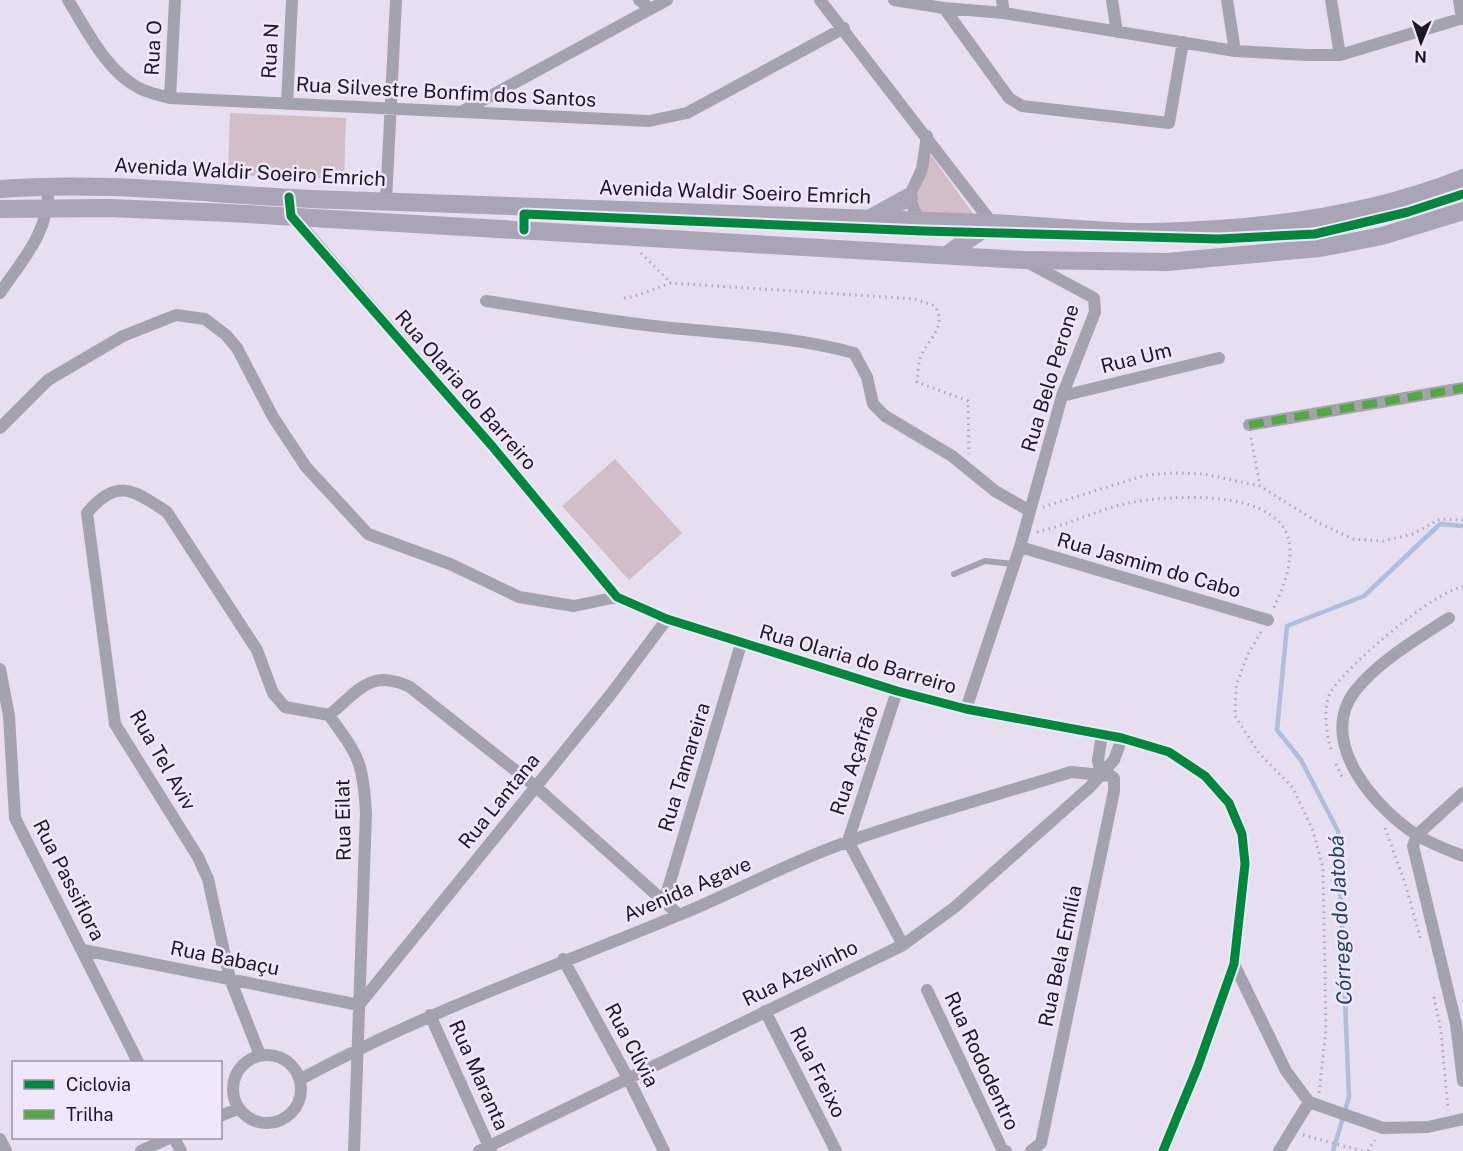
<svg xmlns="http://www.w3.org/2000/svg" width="1463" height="1151" viewBox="0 0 1463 1151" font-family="'Public Sans',sans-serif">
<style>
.green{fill:#d2bec9}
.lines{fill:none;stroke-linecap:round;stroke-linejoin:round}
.stream{stroke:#aebedc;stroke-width:4.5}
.path{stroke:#aca8b5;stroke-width:3;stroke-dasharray:1.5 4.5;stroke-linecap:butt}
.service{stroke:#a5a2b0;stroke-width:6}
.minor{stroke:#a5a2b0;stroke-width:12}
.primary{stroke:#a9a5b6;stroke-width:18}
.quiet{stroke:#52a943;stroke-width:8;stroke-dasharray:15 8;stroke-linecap:butt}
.cycleway-casing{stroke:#f1e7fa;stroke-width:13}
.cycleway{stroke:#00873e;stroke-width:9}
.labels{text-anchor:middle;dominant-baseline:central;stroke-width:5;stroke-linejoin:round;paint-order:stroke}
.street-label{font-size:20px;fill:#1e1823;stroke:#f1e7fa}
.water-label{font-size:21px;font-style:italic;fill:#1c4370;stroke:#f1e7fa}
</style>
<rect width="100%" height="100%" fill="#e7deef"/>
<path class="green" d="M230,113L346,118L344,179L228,175Z
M931,155L974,215L922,216L916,199Z
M615,459L682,533L629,580L562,506Z"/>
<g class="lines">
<path class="stream" d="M1333,1151L1349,1097L1338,831L1301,760L1277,730L1287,626L1364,596L1440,524L1463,526"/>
<path class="path" d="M641,253L671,283
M624,298C641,296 654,288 671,283L915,299L935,306C948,327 927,340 920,358C918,365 918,375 917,382L968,401L969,454
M1251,438L1260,486
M1043,507L1146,475L1175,473L1204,474L1260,486L1319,523L1353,539L1383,541L1413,534L1440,519L1463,520
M1037,532C1068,525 1097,510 1128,503C1169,495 1288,486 1290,549C1291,571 1281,591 1273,610
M1261,632L1247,656L1236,686L1235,716L1259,753L1293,788L1313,831L1323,868L1326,1029L1319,1093
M1331,749C1326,733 1322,705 1332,690C1348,665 1435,590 1463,587
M1336,764L1342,777
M1385,828L1406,886L1421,941
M1434,997L1441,1031L1448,1110
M1303,1135L1362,1151
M1368,1151L1375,1140"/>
<path class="service" d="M954,574L985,561L1014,564"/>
<path class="minor" d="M68,0C87,30 106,71 139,88C148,93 160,95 170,98L649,121L687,113L844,28
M639,0L651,9
M820,0L992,223
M894,0L944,8L1004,13L1235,51L1307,55H1340L1463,18
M1002,0L1004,13
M1112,0L1117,32
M1227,0L1235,51
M1331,0L1340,55
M1459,0L1462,19
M944,8L1009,98L1022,106L1169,123L1183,42
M170,98L175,0
M287,104L292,0
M463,111L667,0
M386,201L396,0
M291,214L492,446L617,597L667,619L897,691L966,709L1122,738L1169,752L1205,776L1229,803L1242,834L1245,864L1234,964L1198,1066L1163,1151
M919,222L909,197L922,169L927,136
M0,293C23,259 50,231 48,188
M486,301C545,310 604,321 663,327C728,334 791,336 854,353L867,377L873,404L885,416L952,456L995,491L1030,511
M1062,396L1219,358
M1249,425L1463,388
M0,428L48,380L123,336L176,315L205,319L226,335L237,348L273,417L306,467L368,534L450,564L519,597L574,606L617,597
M1020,547L1268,620
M1449,618C1417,639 1379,661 1355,691C1316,742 1376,809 1417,835C1431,844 1448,850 1463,856
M0,669L9,716L15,818L138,1062
M897,691L848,841L903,945
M966,709L1020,547L1062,396L1095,312L1094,298L1027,262
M329,715C359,691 370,668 410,687L535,786L679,915
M1101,775L1098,760L1102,735
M1463,793L1417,835L1413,846L1456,1024L1463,1081
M664,902L741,644
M83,950L359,1005L611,694L667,619
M563,959L628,1078L664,1151
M1234,964L1286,1071L1309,1102L1383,1128L1428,1127L1463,1119
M927,990L1002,1149L1006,1151
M765,1011L836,1151
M430,1015L491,1151
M233 1089a34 34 0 1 1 68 0a34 34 0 1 1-68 0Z
M260,1055L230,979L208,879L198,857L115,724L87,513C117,477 133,490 167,512L257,650L273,693L285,707L329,715C359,757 363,761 366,813L354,1151
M301,1079C422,1013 552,968 679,915C736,892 791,861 850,841C922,815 997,795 1071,772L1111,776L1114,778V791L1041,1143L1031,1151
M220,1116L238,1109
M174,1138L181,1151
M0,1139L6,1151
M141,1151L169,1138
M479,1151L903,945L955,907L1090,787L1114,760L1122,738
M1279,1151L1309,1102"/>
<path class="primary" d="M0,189C113,180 227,197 339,200C556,207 773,216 989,223C1043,225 1097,233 1151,232C1255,230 1366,217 1463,178
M0,209L109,208L229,213L1024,260L1167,262L1320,248L1382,236L1463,211
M869,219L909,197
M948,254L992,223"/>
<path class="quiet" d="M1249,425L1463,388"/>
<g class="cycleway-casing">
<path id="cycleway" d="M289,197L291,216L492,446L617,597L667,619L897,691L966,709L1122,738L1169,752L1205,776L1229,803L1242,834L1245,864L1234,964L1198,1066L1163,1151
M524,230V214L923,231L1219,239L1315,234L1408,212L1463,194"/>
</g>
<use href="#cycleway" class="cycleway"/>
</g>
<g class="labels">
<g class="street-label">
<text transform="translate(153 48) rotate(-87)">Rua O</text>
<text transform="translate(270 51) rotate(-87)">Rua N</text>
<text transform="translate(446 92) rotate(3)">Rua Silvestre Bonfim dos Santos</text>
<text transform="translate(250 172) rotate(3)">Avenida Waldir Soeiro Emrich</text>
<text transform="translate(735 192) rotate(2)">Avenida Waldir Soeiro Emrich</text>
<text transform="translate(1136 358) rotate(-14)">Rua Um</text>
<text transform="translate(1050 378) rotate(-73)">Rua Belo Perone</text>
<text transform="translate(466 390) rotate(49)">Rua Olaria do Barreiro</text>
<text transform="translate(1149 565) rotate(16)">Rua Jasmim do Cabo</text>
<text transform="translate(858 659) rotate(16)">Rua Olaria do Barreiro</text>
<text transform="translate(163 760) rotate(60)">Rua Tel Aviv</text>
<text transform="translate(854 760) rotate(-72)">Rua Açafrão</text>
<text transform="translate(684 767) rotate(-73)">Rua Tamareira</text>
<text transform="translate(499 801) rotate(-51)">Rua Lantana</text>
<text transform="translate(343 820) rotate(-91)">Rua Eilat</text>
<text transform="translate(69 880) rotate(63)">Rua Passiflora</text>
<text transform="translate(687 889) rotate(-23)">Avenida Agave</text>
<text transform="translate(1060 956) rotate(-78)">Rua Bela Emília</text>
<text transform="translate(225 958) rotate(11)">Rua Babaçu</text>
<text transform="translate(800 973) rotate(-26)">Rua Azevinho</text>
<text transform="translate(632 1045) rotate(62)">Rua Clívia</text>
<text transform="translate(982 1061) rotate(65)">Rua Rododentro</text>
<text transform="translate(818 1072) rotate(63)">Rua Freixo</text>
<text transform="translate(479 1075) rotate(66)">Rua Maranta</text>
</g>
<g class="water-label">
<text transform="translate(1340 920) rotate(-93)">Córrego do Jatobá</text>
</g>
</g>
<rect x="12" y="1061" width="210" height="78" fill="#f1e7fa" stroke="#9d94a4" stroke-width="1.5"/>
<rect x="24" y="1080" width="30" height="9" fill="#00873e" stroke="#9d94a4" stroke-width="1.5"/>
<text x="66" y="1091" font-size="18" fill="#1e1823">Ciclovia</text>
<rect x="24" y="1110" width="30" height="9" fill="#52a943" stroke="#9d94a4" stroke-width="1.5"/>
<text x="66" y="1121" font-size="18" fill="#1e1823">Trilha</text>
<g transform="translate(1421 42) rotate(182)" stroke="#f1e7fa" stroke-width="4.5" paint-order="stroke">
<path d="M0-4.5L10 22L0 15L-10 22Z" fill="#1e1823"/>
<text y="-9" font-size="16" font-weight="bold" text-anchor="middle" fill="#1e1823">N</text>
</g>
</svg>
